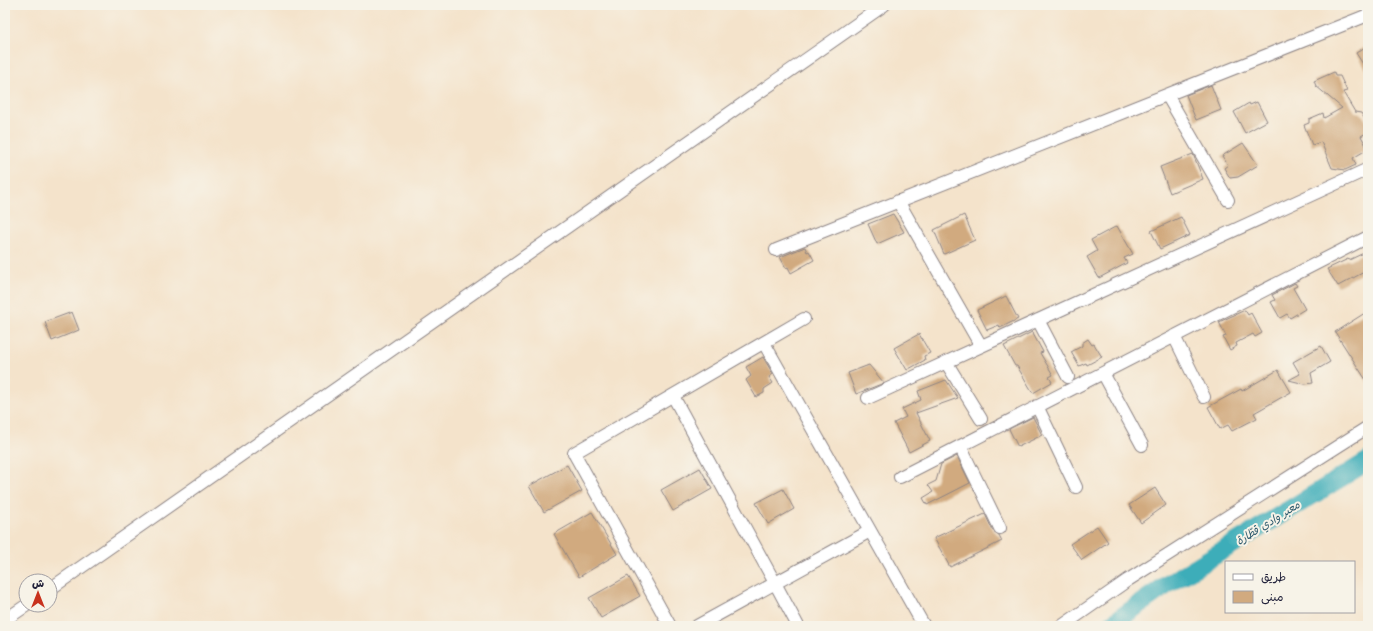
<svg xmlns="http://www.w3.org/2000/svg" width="1373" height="631" viewBox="0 0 1373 631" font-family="'Shantell Sans','Playpen Sans Arabic',sans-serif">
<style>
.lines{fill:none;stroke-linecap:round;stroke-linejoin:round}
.river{stroke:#3dadb9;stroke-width:19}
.building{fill:#d1aa7f}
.minor-casing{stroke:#8b8283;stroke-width:14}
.minor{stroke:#fff;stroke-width:12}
.labels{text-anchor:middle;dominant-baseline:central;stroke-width:4;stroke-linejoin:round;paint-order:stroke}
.water-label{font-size:11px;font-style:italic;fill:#2d5a6d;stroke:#f7f3e8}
</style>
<rect width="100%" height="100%" fill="#f7f3e8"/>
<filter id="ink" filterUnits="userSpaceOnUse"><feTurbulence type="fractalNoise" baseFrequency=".025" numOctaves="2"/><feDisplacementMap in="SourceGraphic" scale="8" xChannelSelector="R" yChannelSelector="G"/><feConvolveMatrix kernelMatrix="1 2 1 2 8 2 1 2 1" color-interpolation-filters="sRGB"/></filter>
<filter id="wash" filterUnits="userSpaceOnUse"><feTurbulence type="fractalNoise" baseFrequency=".012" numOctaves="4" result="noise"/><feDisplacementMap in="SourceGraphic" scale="16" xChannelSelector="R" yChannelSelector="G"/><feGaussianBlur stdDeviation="0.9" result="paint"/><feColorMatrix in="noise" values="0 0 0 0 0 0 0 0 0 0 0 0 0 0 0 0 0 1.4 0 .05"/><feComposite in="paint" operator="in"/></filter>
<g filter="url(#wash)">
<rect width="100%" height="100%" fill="#f4e3cb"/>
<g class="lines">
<path class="river" d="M1109,626L1165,586L1368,461"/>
</g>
<g id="blocks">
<path class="building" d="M1368,45V72L1356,53Z
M1334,72L1335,76H1340L1347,91L1343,92L1355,112L1361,113L1368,124V132L1361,136L1368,149L1353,158L1356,165L1345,170L1332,168L1321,142L1312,145L1304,125L1309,123V119L1323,113L1324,118L1342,108L1316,86L1314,81Z
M1211,85L1221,110L1196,120L1186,95Z
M1257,102L1267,121L1245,133L1234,112L1249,103L1250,105Z
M1243,143L1258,165L1238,177L1230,178L1224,168L1228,165L1222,156Z
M1193,154L1203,179L1170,193L1160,167Z
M893,214L904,232L877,244L868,224Z
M964,215L975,240L944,254L934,230Z
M1181,217L1190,235L1160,249L1151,231Z
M1117,226L1133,254L1124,258L1127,263L1099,278L1087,257L1097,251L1091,240Z
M805,247L807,252L809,251L814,260L791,273L788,267L786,268L780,257Z
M1368,251V270L1338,286L1327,269L1348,259L1349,260Z
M1295,283L1297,286L1293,288L1305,309L1290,318L1287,314L1280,318L1271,302L1275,300L1272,295Z
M1006,296L1018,319L1000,328L999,325L987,330L977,310Z
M1245,310L1248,315L1251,313L1262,333L1255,337L1253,334L1236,343L1237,346L1230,350L1223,337L1226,336L1219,322Z
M1368,311V383L1335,332Z
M72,312L79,330L52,341L45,322Z
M1032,332L1043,352L1040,353L1053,375L1049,377L1052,382L1033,393L1017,366H1015L1004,346Z
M919,334L930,353L924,356L925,360L907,370L894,348Z
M1088,339L1092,345L1094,344L1102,357L1087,365L1086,363L1079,366L1071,352L1082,346V343Z
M1321,346L1330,362L1311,373L1313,383L1305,384L1289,380L1300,374L1293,362Z
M763,357L773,374L769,377L773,383L764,389V393L756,397L746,380L751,376L746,367Z
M869,365L884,383L856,394L848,373Z
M1278,370L1291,392L1254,413L1257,418L1232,431L1228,425L1220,429L1208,407L1241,389L1242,391Z
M946,380L958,398L916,413L930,441L909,452L894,423L906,417L902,409L921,400L918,391Z
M1033,417L1042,435L1018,447L1009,429Z
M957,456L970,483L927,505L923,498L933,492L928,485L936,481L941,464Z
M567,465L582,491L544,512L529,486Z
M700,468L712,489L673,511L661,490Z
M1155,488L1166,505L1141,523L1129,505Z
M783,489L794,509L768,524L756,503Z
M592,512L617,554L579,577L554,534Z
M985,514L993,531L999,535L1002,541L950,567L934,538Z
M1097,526L1108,542L1082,560L1070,544Z
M628,576L640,596L601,618L589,598Z"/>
</g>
</g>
<g filter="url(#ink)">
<use href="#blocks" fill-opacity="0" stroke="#8b8283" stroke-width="1"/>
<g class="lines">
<g class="minor-casing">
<path id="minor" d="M1167,95L1228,200
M898,201L981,346
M776,250L1368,15
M1038,320L1068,377
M1174,336L1204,397
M764,343L924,626
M946,362L981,419
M1103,373L1142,445
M673,396L775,583L798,626
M868,398L1368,169
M1037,406L1076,487
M960,446L1000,528
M900,477L1368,237
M50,589L884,5
M5,620L27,605
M670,626L574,453L804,319
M697,626L870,531
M1062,626L1128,580L1368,427"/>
</g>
<use href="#minor" class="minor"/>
</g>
</g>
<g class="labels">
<g class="water-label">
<text transform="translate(1268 523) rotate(-32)">معبر وادي قطّارة</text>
</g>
</g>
<rect width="1373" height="631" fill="none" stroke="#f7f3e8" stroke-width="20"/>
<rect x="1225" y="561" width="130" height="52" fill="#f7f3e8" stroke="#a29fa3"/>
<rect x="1233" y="574" width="20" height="6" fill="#ffffff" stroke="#a29fa3"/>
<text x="1261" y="581" font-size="12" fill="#22223b">طريق</text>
<rect x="1233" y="591" width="20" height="12" fill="#d1aa7f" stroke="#a29fa3"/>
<text x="1261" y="601" font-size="12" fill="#22223b">مبنى</text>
<g transform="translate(38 593)"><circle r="19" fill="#f7f3e8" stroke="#a29fa3"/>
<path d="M0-3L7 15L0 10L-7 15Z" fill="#c8321e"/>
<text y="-6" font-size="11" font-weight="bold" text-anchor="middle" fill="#22223b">ش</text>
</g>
</svg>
